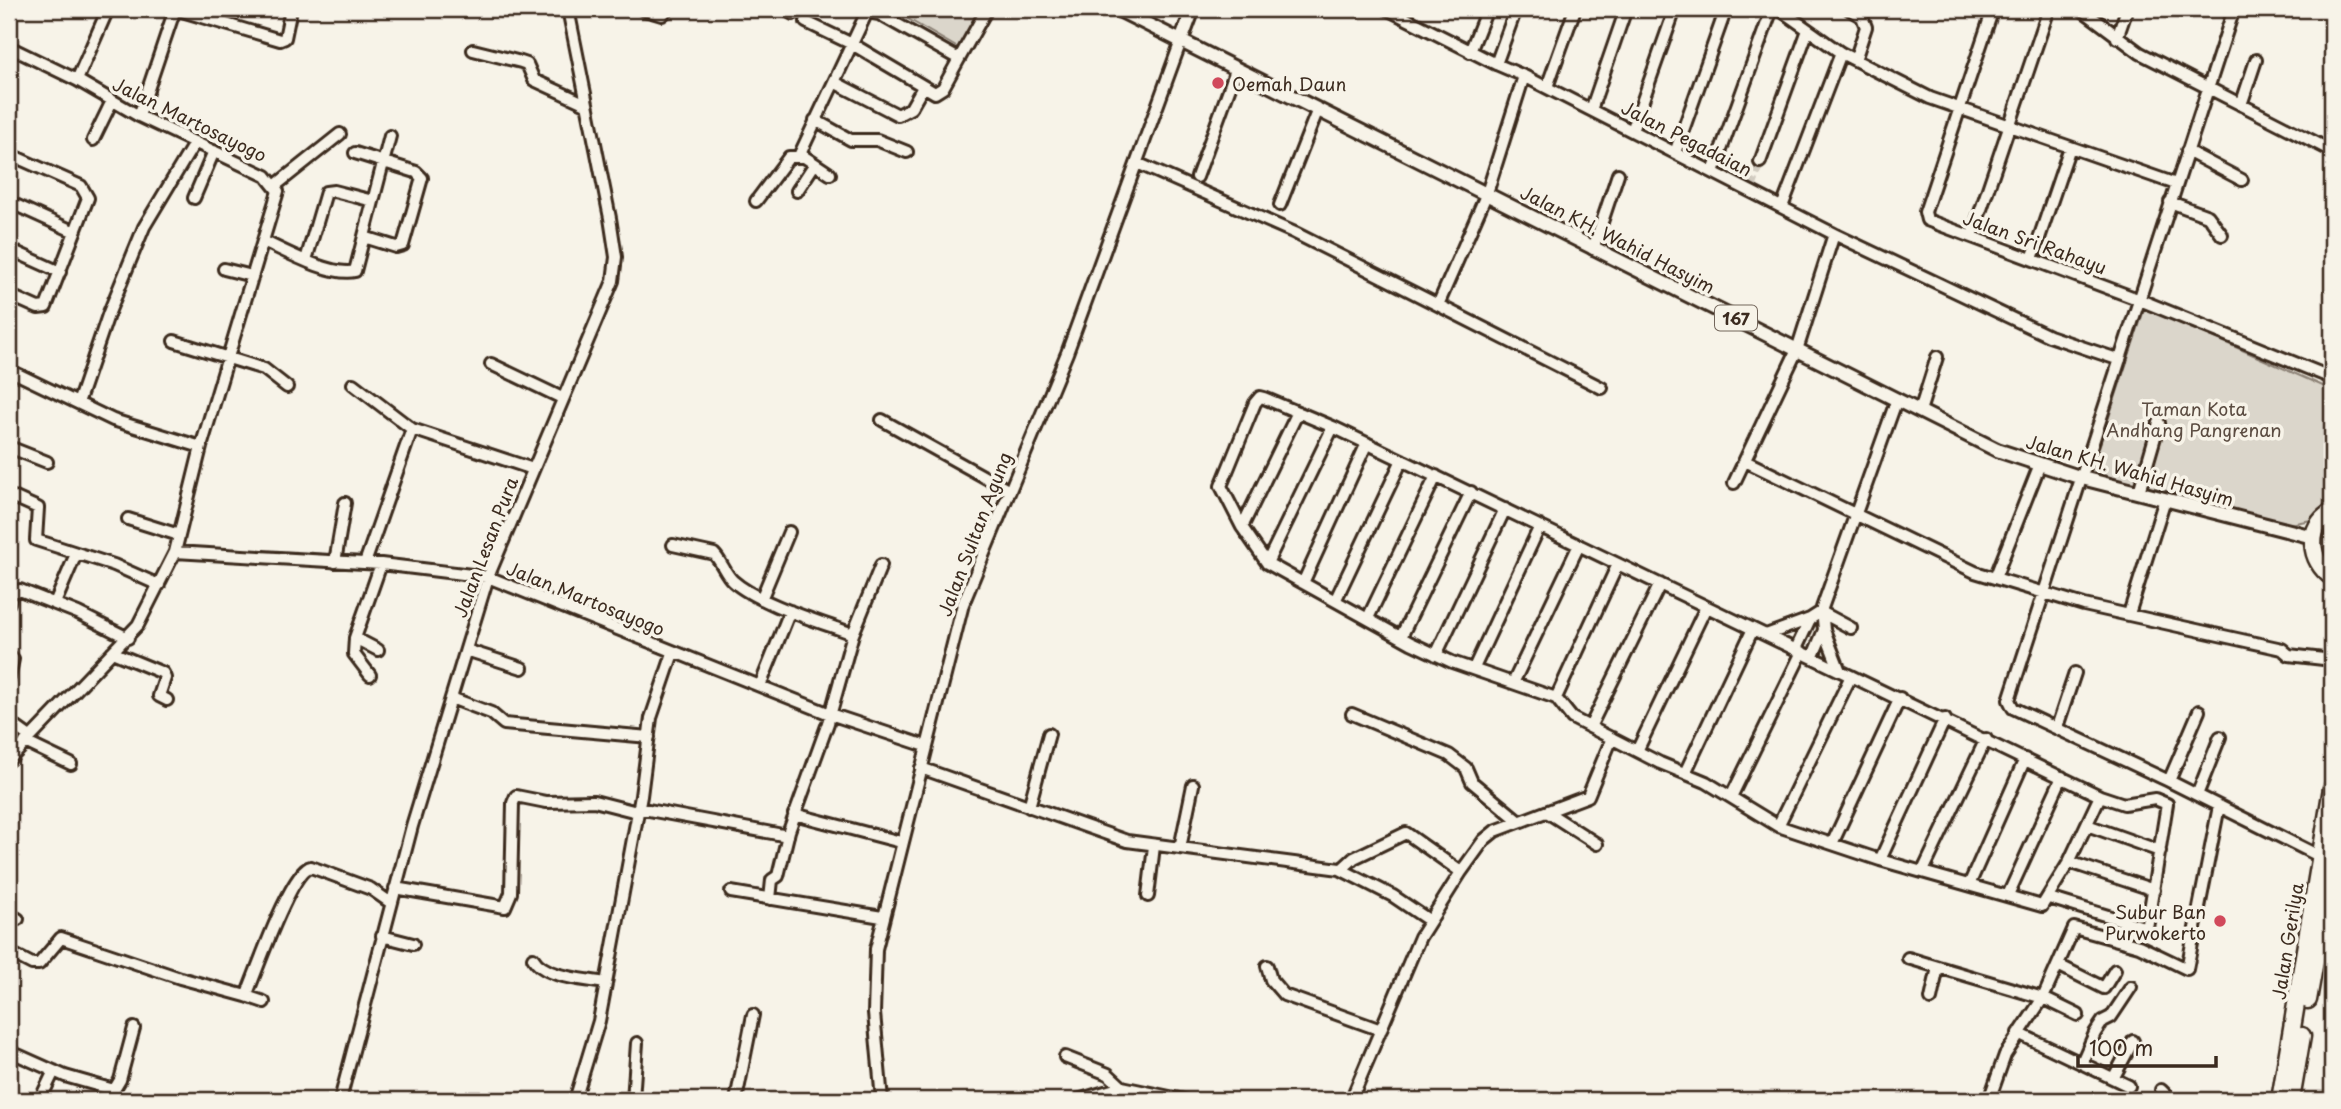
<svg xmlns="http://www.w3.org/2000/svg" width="2341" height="1109" viewBox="0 0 2341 1109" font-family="'Playpen Sans',sans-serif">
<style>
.green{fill:#dbd6cb;stroke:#8b8074;stroke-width:2}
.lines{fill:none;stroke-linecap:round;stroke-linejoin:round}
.stream{stroke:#84786c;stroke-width:2.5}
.minor-tunnel{stroke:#d1cbc0;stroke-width:10;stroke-dasharray:10 5;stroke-linecap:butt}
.minor-casing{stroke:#3b2a1e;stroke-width:16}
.major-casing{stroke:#3b2a1e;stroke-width:18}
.highway-casing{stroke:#3b2a1e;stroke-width:21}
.minor{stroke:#f7f3e8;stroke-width:10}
.major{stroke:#f7f3e8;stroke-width:12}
.highway{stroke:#f7f3e8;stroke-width:16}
.poi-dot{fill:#d1495b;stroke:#f7f3e8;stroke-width:2.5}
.labels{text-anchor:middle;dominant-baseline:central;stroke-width:7;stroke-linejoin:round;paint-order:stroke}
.shield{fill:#f7f3e8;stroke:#73665b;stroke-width:2}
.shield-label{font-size:16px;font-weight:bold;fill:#3b2a1e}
.poi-label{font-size:18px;fill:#3b2a1e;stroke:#f7f3e8;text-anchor:start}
.street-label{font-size:18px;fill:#3b2a1e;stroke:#f7f3e8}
.park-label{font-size:18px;fill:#5b4c41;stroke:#f7f3e8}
</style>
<rect width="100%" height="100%" fill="#f7f3e8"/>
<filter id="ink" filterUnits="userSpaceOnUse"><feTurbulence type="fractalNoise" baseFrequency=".0143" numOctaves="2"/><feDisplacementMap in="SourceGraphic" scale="14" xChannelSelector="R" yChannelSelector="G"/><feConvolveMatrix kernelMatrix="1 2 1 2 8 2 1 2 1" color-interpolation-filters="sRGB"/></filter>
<g filter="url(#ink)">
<path class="green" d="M891,9H982L958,48Z
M2145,307L2332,390V496L2311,520L2285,525L2090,475Z"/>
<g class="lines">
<path class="stream" d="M1996,1092L2002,1099L2010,1100"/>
<path class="minor-tunnel" d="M1751,188L1760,162"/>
<g class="minor-casing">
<path id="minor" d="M175,9L280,40L285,38L291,9
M642,9L662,15L668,9
M784,9L793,14
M1387,9L1496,64
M1516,9L1496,64L1524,76
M1779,9L1841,53L1930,98L2176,184
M1849,9L1862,17L1866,27L1855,60
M1993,9L1925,212L1927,220L2140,300L2332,378
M2081,9L2140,53L2332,151
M806,22L852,44L935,93L943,88L959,59
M2117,38L2127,9
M9,47L77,80L139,116L266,176L278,191L201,447L175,552
M473,50L521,62L527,64L534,80L586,104
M1470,52L1487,9
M77,80L108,9
M834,82L898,115L911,108L923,87
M1547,87L1575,9
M2241,105L2256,60
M1591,110L1626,9
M139,116L175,9
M815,120L851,140H877L907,152
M1632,131L1675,9
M93,140L112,101
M2187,151L2242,180
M355,153L416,172L422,178L403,245L396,247L364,237
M1675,153L1726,9
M9,154L81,186L88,198L46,307L38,308L9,295
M1760,162L1808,30
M1137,163L1295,233L1438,305
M1713,172L1772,9
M830,174L800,154L867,12L879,14L959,59L987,9
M1197,177L1236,70
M276,185L340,134
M797,191L814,165
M194,198L214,151
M756,201L789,157H801
M9,202L75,232
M2170,202L2208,216L2222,235
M1280,205L1318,109
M1782,207L1841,53
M1834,234L2049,336L2120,360
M1972,236L2049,9
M263,241C285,251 332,277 355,271L390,136
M9,249L60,272
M1593,249L1618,174
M2032,259L2070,147
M306,260L326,192L334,191L373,201
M224,269L252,276
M174,341L264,369L287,387
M491,364L562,398
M9,370L113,420L201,447
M353,384L412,429L365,563
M1602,388L1438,305L1487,193L1524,76L1834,234L1797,350L1734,483
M78,403L108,315L144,227L195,142
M1920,411L1937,357
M882,420L1008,490
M412,429L533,469
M9,447L47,462
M1745,461L1975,572L2084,605L2282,649L2289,655L2332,660
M2139,492L2159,423
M9,495L38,508L36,540L114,565L159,585
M128,519L179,535
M1242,527L1298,412
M673,545L714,554C722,562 725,574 733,581C757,603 821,622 853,634
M335,562L345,503
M1267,563L1333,427
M1995,578L2040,464
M1303,583L1367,443
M762,597L789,532
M1336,599L1402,460
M9,603L12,592L20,590L78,613L128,638
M55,603L76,554
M1821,612L1851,628
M2129,614L2165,499
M1368,618L1436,476
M1824,630L1840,671
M1766,635L1810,619
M1401,637L1471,492
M355,638L354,654L370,675
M1796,649L1810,619L1821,612
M378,650L355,638L381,564
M466,650L522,668
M112,652L163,673L165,678L159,696L167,700
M9,655L13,659L9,678
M1436,655L1505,509
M1813,656L1824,630L1822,608L1897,399
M1474,668L1540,526
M1514,681L1579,545
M760,686L790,611
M451,698L491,713L504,724L649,737
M1556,698L1618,564
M2199,711L2169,781L2321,857
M1352,714L1449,755L1466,768L1472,782L1519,821
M9,722L30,737
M1590,727L1660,584
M2057,727L2075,673
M25,742L71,764
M1637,751L1706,607
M9,760L138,625L175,552L381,564L488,577L830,714L926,746
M921,768L1127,841L1340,869L1393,896L1430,921
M1685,773L1753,629
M2169,781L2013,708L2009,700L2234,9
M2197,795L2220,737
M1731,797L1802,652
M1029,807L1049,734
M638,808L788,836
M1547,812L1597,844
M794,814L901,842
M2087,825L2160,851
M1778,826L1851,676
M1832,844L1900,698
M1180,848L1193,785
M1880,860L1945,719
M2069,862L2154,890
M1342,869L1354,858L1406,833L1461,872
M1923,871L1986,739
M1969,885L2025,759
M395,888L505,907L511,893L513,803L516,796L546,802L594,801L637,812
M731,892L882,917
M2008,895L2062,777
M1148,896L1154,846
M2049,898L2147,928L2167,804L2155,799L2124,804L2100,796L1333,427L1264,398L1260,397L1255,403L1221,486L1242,527L1267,563L1411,643L1452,662L1556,698L1572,718L1660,763L1706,782L1778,826L1880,860L2042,906L2069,862L2100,796
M770,899L772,880L778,876L789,831L828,723L853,634L881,565
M9,914L18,919
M382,936L413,944
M9,952L32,964H39L61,938L180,978L246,996
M533,958C544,978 585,979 605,983
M1908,958L1938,967
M2058,965L2104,988L2115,970
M1267,966L1271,980L1284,995L1381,1030
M1931,999L1938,967L2043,998L2078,1015
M264,1002L246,996C256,973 291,870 311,867L371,889L391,903
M2018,1033L2129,1086
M9,1051L65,1076L114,1090L120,1080L134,1028
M1065,1057L1108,1074L1122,1087
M2082,1062L2095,1033L2103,1021L2111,1017L2131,987
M2114,1077L2133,1041
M2161,1090L2171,1100
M40,1100L54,1071
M340,1100L412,826L488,577L613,281L616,257L610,218L568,9
M575,1100L599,1021L641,796L651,718L673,653
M633,1100L637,1043
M736,1100L753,1015
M882,1100L874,1013L876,949L963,604L1067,353L1181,41
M1078,1100L1122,1087L1184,1100
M1351,1100L1420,937L1461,872L1484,840L1495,831L1588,796L1612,738
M1989,1100L2005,1055L2043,998L2074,928L2139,946L2187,969L2219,806"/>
</g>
<g class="major-casing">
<path id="major" d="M1117,9L1997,450L2082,478L2313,537
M1181,41L1193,9"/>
</g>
<g class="highway-casing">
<path id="highway" d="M2332,512C2305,527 2309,561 2332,577
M2308,1000L2332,865
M2280,1100L2332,788
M2291,1100L2302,1036"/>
</g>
<use href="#minor" class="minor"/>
<use href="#major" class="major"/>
<use href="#highway" class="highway"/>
</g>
</g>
<g class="poi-dot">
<circle cx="1218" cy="83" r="7"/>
<circle cx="2220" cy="921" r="7"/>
</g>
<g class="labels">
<rect class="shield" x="1715" y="305.5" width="42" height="25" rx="5"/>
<g class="shield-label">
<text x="1736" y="318">167</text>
</g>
<g class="poi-label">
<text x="1232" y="83">Oemah Daun</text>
<text x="2206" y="911" text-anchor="end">Subur Ban<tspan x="2206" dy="21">Purwokerto</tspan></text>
</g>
<g class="street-label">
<text transform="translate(190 119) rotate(26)">Jalan Martosayogo</text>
<text transform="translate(1687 138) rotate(27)">Jalan Pegadaian</text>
<text transform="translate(1618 239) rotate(27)">Jalan KH. Wahid Hasyim</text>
<text transform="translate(2035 242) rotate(20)">Jalan Sri Rahayu</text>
<text transform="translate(2130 470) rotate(16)">Jalan KH. Wahid Hasyim</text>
<text transform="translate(974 534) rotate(-69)">Jalan Sultan Agung</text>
<text transform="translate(485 547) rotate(-69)">Jalan Lesan Pura</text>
<text transform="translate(586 598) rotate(22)">Jalan Martosayogo</text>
<text transform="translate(2287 941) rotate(-81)">Jalan Gerilya</text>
</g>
<g class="park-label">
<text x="2194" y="408">Taman Kota<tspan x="2194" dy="21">Andhang Pangrenan</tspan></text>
</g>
</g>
<rect width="2341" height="1109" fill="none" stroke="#f7f3e8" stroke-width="35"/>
<rect x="18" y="18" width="2306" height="1074" fill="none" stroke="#3b2a1e" stroke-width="2.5" filter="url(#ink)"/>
<path d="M2078 1056v10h138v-10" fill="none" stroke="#3b2a1e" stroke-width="3.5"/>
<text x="2089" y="1056" font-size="21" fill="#3b2a1e" stroke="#f7f3e8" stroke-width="5" paint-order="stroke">100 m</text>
</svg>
